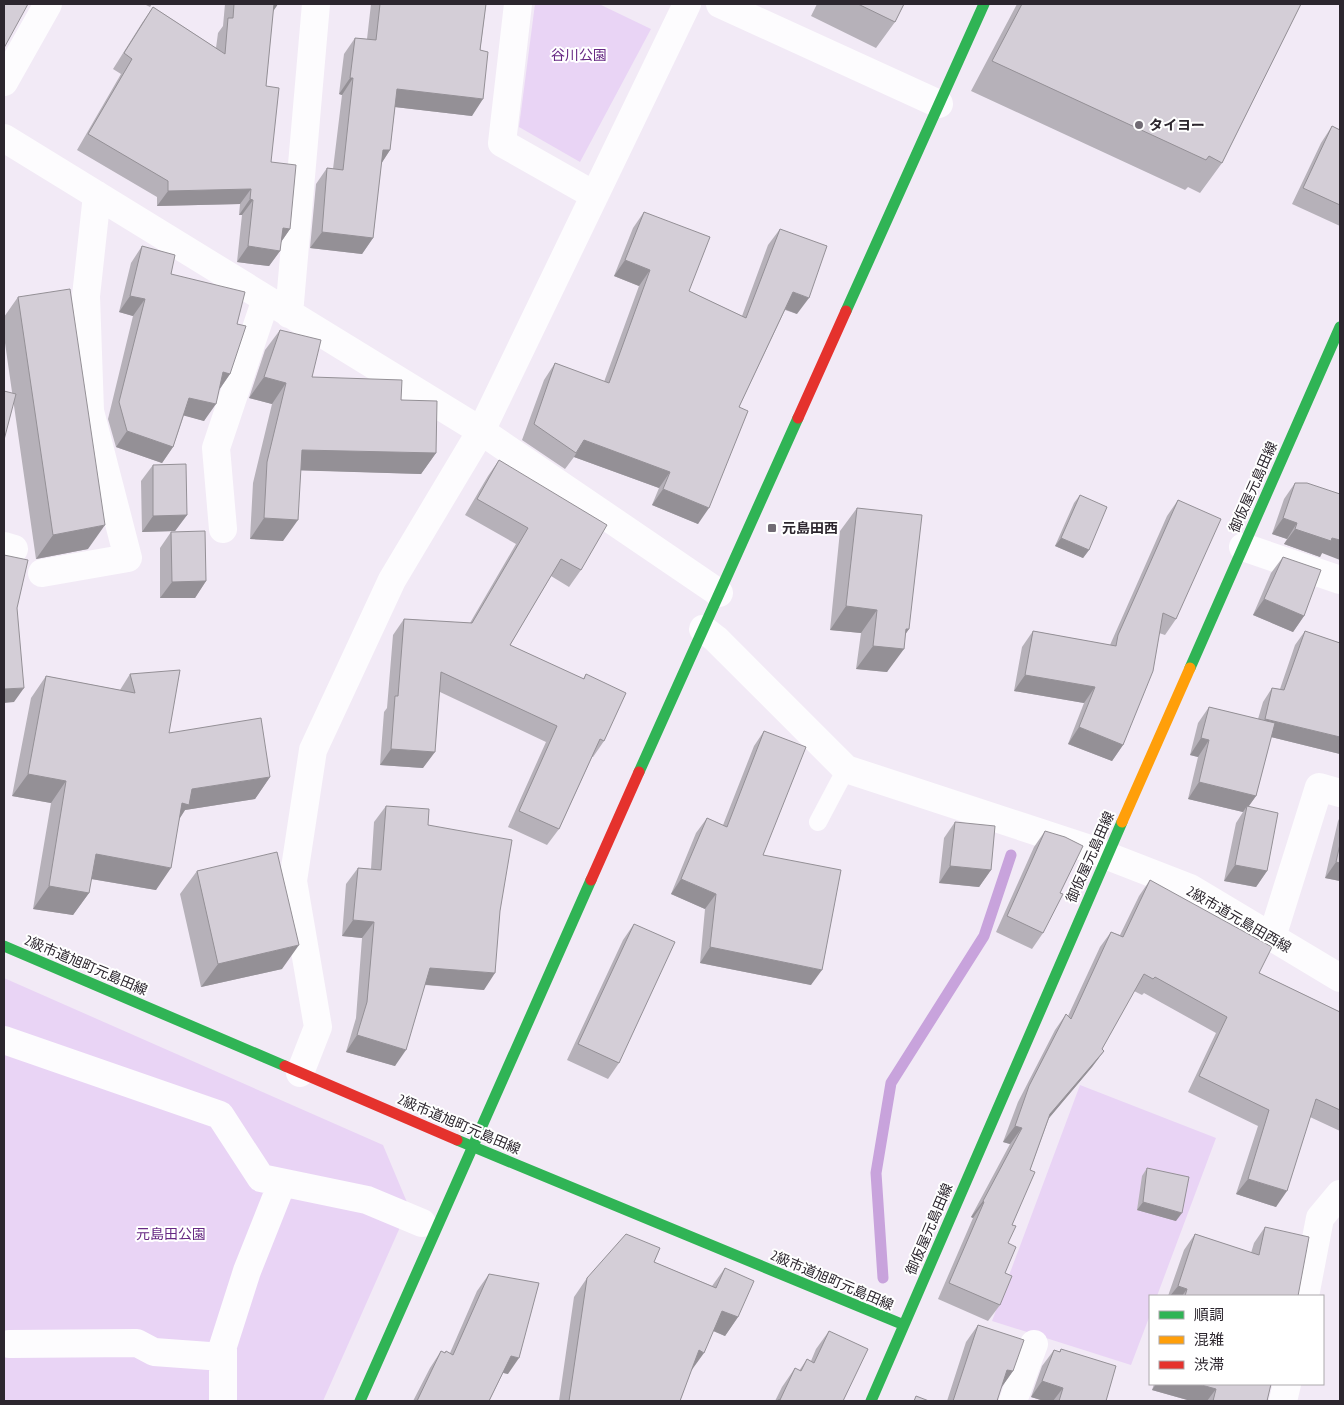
<svg xmlns="http://www.w3.org/2000/svg" width="1344" height="1405" viewBox="0 0 1344 1405" font-family="'PT Sans Narrow','Noto Sans JP',sans-serif">
<style>
.green{fill:#e9d4f5}
.lines{fill:none;stroke-linecap:round;stroke-linejoin:round}
.stream{stroke:#c8a3dc;stroke-width:11}
.lane{stroke:#fdfcfe;stroke-width:18}
.street{stroke:#fdfcfe;stroke-width:28}
.fast{stroke:#30b455;stroke-width:11}
.slow{stroke:#ff9f0a;stroke-width:11}
.jam{stroke:#e5322d;stroke-width:11}
.wall{fill:#b6b1b9}
.shaded-wall{fill:#949096}
.building{fill:#d4ced7;stroke:#949096}
.poi-dot{fill:#716b74;stroke:#fff;stroke-width:2}
.labels{text-anchor:middle;dominant-baseline:central;stroke-width:4;stroke-linejoin:round;paint-order:stroke}
.park-label{font-size:14px;fill:#662883;stroke:#fff}
.poi-label{font-size:14px;font-weight:bold;fill:#2c262e;stroke:#fff;text-anchor:start}
.street-label{font-size:14px;fill:#2c262e;stroke:#fff}
</style>
<rect width="100%" height="100%" fill="#f2eaf6"/>
<path class="green" d="M535,4H599L651,29L580,162L519,127Z
M4,978L383,1145L409,1207L323,1401H4Z
M1080,1085L1216,1138L1157,1296H1150V1315L1131,1365L992,1321Z"/>
<g class="lines">
<path class="stream" d="M883,1278L876,1173L891,1083L984,936L1011,855"/>
<path class="lane" d="M818,822L846,769"/>
<path class="street" d="M518,4L502,143L594,195
M720,4L939,104
M4,82L48,4
M4,138L481,431L719,593
M289,314L316,4
M223,529L216,448L266,299
M4,546L14,549
M1243,547L1340,580
M42,573L128,558L90,411L86,296L97,195
M703,629L716,639L846,769L1087,848L1190,888L1340,978
M1272,937L1319,787L1340,793
M4,1040L220,1115L261,1178L367,1200L422,1223
M300,1073L318,1027L293,881L313,750L392,580L481,431L687,4
M1305,1296L1320,1218L1340,1194
M9,1344L137,1343L154,1352L223,1357
M223,1401V1346L247,1271L282,1183
M1013,1401L1034,1344
M1283,1401L1287,1384"/>
<path class="fast" d="M846,311L984,4
M1190,668L1340,327
M639,772L798,418
M4,946L285,1066
M457,1140L904,1325
M360,1401L591,880
M871,1401L1122,822"/>
<path class="slow" d="M1122,822L1190,668"/>
<path class="jam" d="M798,418L846,311
M591,880L639,772
M285,1066L457,1140"/>
</g>
<path class="wall" d="M144,4H152L150,7Z
M225,4H278L273,11L266,86L271,162L290,229L281,242L280,251L269,266L237,262L242,215H239L240,204L157,206V197L77,150L121,74L113,69L142,23L153,7L216,48L218,33L223,26Z
M371,4H486L472,116L395,107L390,150L381,164L373,238L362,254L310,248L316,184L327,168L333,169L342,95L339,94L344,54L355,38L367,39Z
M817,4H904L895,22L876,48L811,16Z
M1017,4H1301L1222,163L1200,193L1188,187L1185,190L971,91Z
M1332,126L1340,130V226L1292,204L1321,143Z
M644,212L689,291L742,316L768,245L780,229L797,314L785,310L739,407L698,524L652,505L659,488L574,457L565,469L522,440L544,380L555,363L604,382L639,286L614,276L633,228Z
M142,246L171,274L237,324L230,374L219,390L204,421L184,415L173,447L162,463L116,447L108,419L133,316L119,312L131,263Z
M18,297L88,549L36,559L4,336V317Z
M280,330L312,377L401,400L436,453L421,474L300,470L283,541L250,539L253,483L272,404L249,398L265,350Z
M499,460L581,570L569,587L551,576L510,645L583,679L586,674L604,741L593,757H592L559,829L547,845L508,827L546,742L440,692L423,768L380,765L384,712L387,708L393,635L404,619L470,623L516,544L465,515L488,476Z
M153,465L187,515L175,531L142,532L141,481Z
M1295,483L1322,553L1320,557L1284,544L1287,539L1272,534L1284,499Z
M1080,495L1089,550L1083,558L1055,546L1074,503Z
M1178,500L1176,619L1165,635L1159,633L1123,745L1112,761L1068,744L1084,703L1014,691L1022,647L1033,631L1110,645L1167,516Z
M857,508L909,629L905,634L887,672L856,669L861,633L830,630L840,531Z
M171,532L206,581L195,598H160V548Z
M1283,557L1304,616L1293,632L1253,615L1271,573Z
M1305,631L1340,643V754L1271,737L1256,796L1248,807L1267,871L1256,887L1224,881L1236,823L1243,812L1188,799L1198,757L1190,755L1198,723L1209,707L1258,719L1263,702L1272,688L1280,689L1295,645Z
M130,674L169,733L270,777L255,799L185,810L180,818L156,890L91,879L89,893L73,915L33,909L51,803L12,796L31,698L46,676L120,690Z
M764,731L763,855L811,985L700,963L705,909L671,894L696,833L707,818L723,825L754,746Z
M386,806L428,825L484,990L425,985L395,1066L346,1052L356,1018L362,938L342,936L346,884L358,868L371,869L374,822Z
M1340,817V881L1325,878L1338,821Z
M955,822L991,870L979,887L939,883L944,838Z
M1045,831L1060,893L1043,933L1032,949L996,932L1034,847Z
M197,871L282,969L201,987L180,894Z
M1150,880L1259,973L1340,1012V1131L1310,1117L1276,1207L1236,1194L1258,1126L1188,1092L1216,1033L1144,993L1142,995L1134,991L1102,1049L1104,1051L1092,1067L1049,1118L1030,1170L1012,1225L1008,1243L1005,1273L1000,1305L988,1321L938,1299L973,1218L971,1217L1010,1144L1003,1142L1018,1102L1055,1030L1066,1014L1068,1016L1100,947L1111,932L1120,935L1139,896Z
M634,924L619,1063L608,1079L567,1060L623,940Z
M1147,1168L1176,1221L1137,1210L1142,1176Z
M1265,1227L1298,1296H1168L1184,1250L1195,1234L1251,1253L1254,1243Z
M654,1262L712,1286L725,1268L738,1317L725,1336L713,1331L691,1371L680,1401H559L574,1297L587,1278Z
M489,1274L508,1374L503,1373L489,1401H413L430,1368L441,1351L445,1353H450L477,1291Z
M978,1325L1013,1371L1001,1388L997,1401H947L966,1342Z
M829,1331L843,1401H775L782,1387L795,1368L799,1371L807,1359L811,1361L816,1349Z
M1061,1349L1106,1401H1044L1031,1397L1042,1366L1054,1350L1059,1352Z
M1154,1384H1271L1267,1401H1191L1152,1390Z"/>
<path class="shaded-wall" d="M274,4H278L268,19Z
M350,78H353L342,95L339,94Z
M397,89L483,99L472,116L386,106Z
M383,150H390L379,167Z
M251,189L240,204L157,206L168,191Z
M250,199L253,200L242,215H239Z
M283,228L290,229L279,245Z
M322,232L373,238L362,254L310,248Z
M248,246L280,251L269,266L237,262Z
M625,260L650,270L639,286L614,276Z
M793,292L809,298L797,314L782,308Z
M130,296L145,299L133,316L119,312Z
M223,372L230,374L219,390Z
M264,377L286,383L272,404L249,398Z
M189,398L216,404L204,421L178,414Z
M127,431L173,447L162,463L116,447Z
M584,440L670,472L659,488L574,457Z
M302,450L436,453L421,474L287,470Z
M663,489L709,508L698,524L652,505Z
M187,515L175,531L142,532L153,516Z
M264,518L298,520L283,541L250,539Z
M1283,518L1297,523L1287,539L1272,534Z
M105,525L88,549L36,559L53,535Z
M1295,529L1332,538L1340,540V560L1322,553L1320,557L1284,544Z
M1061,538L1089,550L1083,558L1055,546Z
M206,581L195,598H160L172,582Z
M1264,599L1304,616L1293,632L1253,615Z
M846,606L877,610L861,633L830,630Z
M906,629H909L896,648L904,649L887,672L856,669L873,646Z
M1025,675L1095,687L1084,703L1014,691Z
M24,688L14,702L4,703V689Z
M1265,719L1340,737V754L1255,733Z
M1079,727L1123,745L1112,761L1068,744Z
M1201,738L1209,740L1198,757L1190,755Z
M391,749L435,752L423,768L380,765Z
M28,774L66,781L51,803L12,796Z
M270,777L255,799L185,810L174,827L167,825L192,789Z
M1199,782L1256,796L1246,810L1247,806L1243,812L1188,799Z
M96,854L171,868L156,890L80,877Z
M1336,862L1340,863V881L1325,878Z
M1235,865L1267,871L1256,887L1224,881Z
M950,866L991,870L979,887L939,883Z
M681,879L716,894L705,909L671,894Z
M49,886L89,893L73,915L33,909Z
M353,920L374,922L362,938L342,936Z
M299,945L282,969L201,987L218,964Z
M710,947L822,970L811,985L700,963Z
M430,968L495,973L484,990L418,984Z
M357,1035L406,1050L395,1066L346,1052Z
M1104,1051L1092,1067L1039,1130L1050,1114Z
M1015,1126L1022,1128L1010,1144L1003,1142Z
M1248,1179L1287,1191L1276,1207L1236,1194Z
M983,1201L984,1202L973,1218L971,1217Z
M1143,1202L1182,1213L1176,1221L1137,1210Z
M1178,1286L1187,1289L1182,1296H1170Z
M722,1311L738,1317L725,1336L709,1329Z
M699,1350L704,1353L691,1371Z
M511,1356L519,1358L508,1374L500,1372Z
M1007,1370L1013,1371L1001,1388Z
M1042,1381L1063,1388L1053,1401H1044L1031,1397Z
M1156,1384H1198L1216,1389L1207,1401H1191L1152,1390Z"/>
<path class="building" d="M4,4H28L4,48Z
M234,4H274L266,86L279,88L271,162L296,165L290,229L283,228L280,251L248,246L253,200L250,199L251,189L168,191V181L88,134L132,59L124,53L153,7L225,54L228,18H233Z
M380,4H486L480,50L488,52L483,99L397,89L390,150H383L373,238L322,232L327,168L343,170L353,78H350L355,38L376,40Z
M858,4H904L895,22Z
M1022,4H1301L1222,163L1209,156L1206,160L992,61Z
M1332,126L1340,130V205L1303,188Z
M644,212L710,237L689,291L746,318L780,229L827,246L809,298L793,292L739,407L748,411L709,508L663,489L670,472L584,440L576,453L534,424L555,363L609,383L650,270L625,260Z
M142,246L175,255L171,274L245,292L237,324L246,326L230,374L223,372L216,404L189,398L173,447L127,431L119,402L145,299L130,296Z
M70,289L105,525L53,535L18,297Z
M280,330L321,340L312,377L402,380L401,400L437,401L436,453L302,450L298,520L264,518L267,462L286,383L264,377Z
M4,391L16,394L4,440Z
M499,460L607,525L581,570L561,559L510,645L584,679L586,674L626,693L604,741L600,739L559,829L519,811L557,726L441,672L435,752L391,749L395,696H398L404,619L472,623L528,528L477,499Z
M186,464L187,515L153,516V465Z
M1295,483H1307L1340,494V540L1332,538L1331,541L1295,529L1297,523L1283,518Z
M1080,495L1107,507L1089,550L1061,538Z
M1178,500L1221,519L1176,619L1163,613L1153,671L1123,745L1079,727L1095,687L1025,675L1033,631L1116,646L1118,635Z
M857,508L922,515L909,629H906L904,649L873,646L877,610L846,606Z
M205,531L206,581L172,582L171,532Z
M4,555L28,560L17,608L24,688L4,689Z
M1283,557L1321,570L1304,616L1264,599Z
M1305,631L1340,643V737L1265,719L1272,688L1284,690Z
M180,670L169,733L261,718L270,777L192,789L189,805L182,803L171,868L96,854L89,893L49,886L66,781L28,774L46,676L135,693L130,674Z
M1209,707L1275,723L1256,796L1199,782L1209,740L1201,738Z
M764,731L806,747L763,855L841,870L822,970L710,947L716,894L681,879L707,818L727,827Z
M386,806L429,809L428,825L512,840L500,911L495,973L430,968L406,1050L357,1035L367,1002L374,922L353,920L358,868L381,870Z
M1247,806L1278,813L1267,871L1235,865Z
M955,822L995,826L991,870L950,866Z
M1045,831L1065,837L1083,846L1060,893L1063,894L1043,933L1007,916Z
M1340,844V863L1336,862Z
M277,852L299,945L218,964L197,871Z
M1150,880L1272,947L1259,973L1340,1012V1110L1316,1099L1287,1191L1248,1179L1269,1110L1199,1076L1227,1017L1155,977L1153,979L1144,974L1102,1049L1104,1051L1050,1114L1030,1170L1035,1172L1012,1225L1016,1226L1008,1243L1016,1247L1005,1273L1012,1276L1000,1305L949,1283L984,1202L983,1201L1022,1128L1015,1126L1029,1086L1066,1014L1071,1019L1111,932L1123,937Z
M634,924L675,942L619,1063L578,1044Z
M1147,1168L1189,1177L1182,1213L1143,1202Z
M1265,1227L1309,1237L1298,1296H1185L1187,1289L1178,1286L1195,1234L1259,1255Z
M626,1234L660,1248L654,1262L716,1288L725,1268L754,1281L738,1317L722,1311L704,1353L699,1350L680,1401H569L587,1278Z
M489,1274L539,1283L519,1358L511,1356L489,1401H417L441,1351L445,1353L446,1351L453,1355Z
M978,1325L1024,1340L1013,1371L1007,1370L997,1401H953Z
M829,1331L868,1349L843,1401H778V1400H780L795,1368L801,1371L807,1359L814,1363Z
M1061,1349L1116,1366L1106,1401H1059L1063,1388L1042,1381L1054,1350L1060,1352Z
M1198,1384H1271L1267,1401H1213L1216,1389Z
M916,1396L929,1401H914Z"/>
<g class="poi-dot">
<circle cx="1139" cy="125" r="5"/>
<rect x="767" y="523" width="10" height="10" rx="2.5"/>
</g>
<g class="labels">
<g class="park-label">
<text x="579" y="55">谷川公園</text>
<text x="171" y="1234">元島田公園</text>
</g>
<g class="poi-label">
<text x="1149" y="125">タイヨー</text>
<text x="782" y="528">元島田西</text>
</g>
<g class="street-label">
<text transform="translate(1253 487) rotate(-66)">御仮屋元島田線</text>
<text transform="translate(1090 857) rotate(-66)">御仮屋元島田線</text>
<text transform="translate(1239 919) rotate(30)">2級市道元島田西線</text>
<text transform="translate(86 965) rotate(23)">2級市道旭町元島田線</text>
<text transform="translate(459 1124) rotate(23)">2級市道旭町元島田線</text>
<text transform="translate(929 1229) rotate(-67)">御仮屋元島田線</text>
<text transform="translate(832 1280) rotate(23)">2級市道旭町元島田線</text>
</g>
</g>
<rect width="1344" height="1405" fill="none" stroke="#2c262e" stroke-width="10"/>
<rect x="1149" y="1295" width="175" height="90" fill="#ffffff" stroke="#aba8ab"/>
<rect x="1159" y="1311" width="25" height="8" fill="#30b455" stroke="#aba8ab"/>
<text x="1194" y="1320" font-size="15" fill="#2c262e">順調</text>
<rect x="1159" y="1336" width="25" height="8" fill="#ff9f0a" stroke="#aba8ab"/>
<text x="1194" y="1345" font-size="15" fill="#2c262e">混雑</text>
<rect x="1159" y="1361" width="25" height="8" fill="#e5322d" stroke="#aba8ab"/>
<text x="1194" y="1370" font-size="15" fill="#2c262e">渋滞</text>
</svg>
